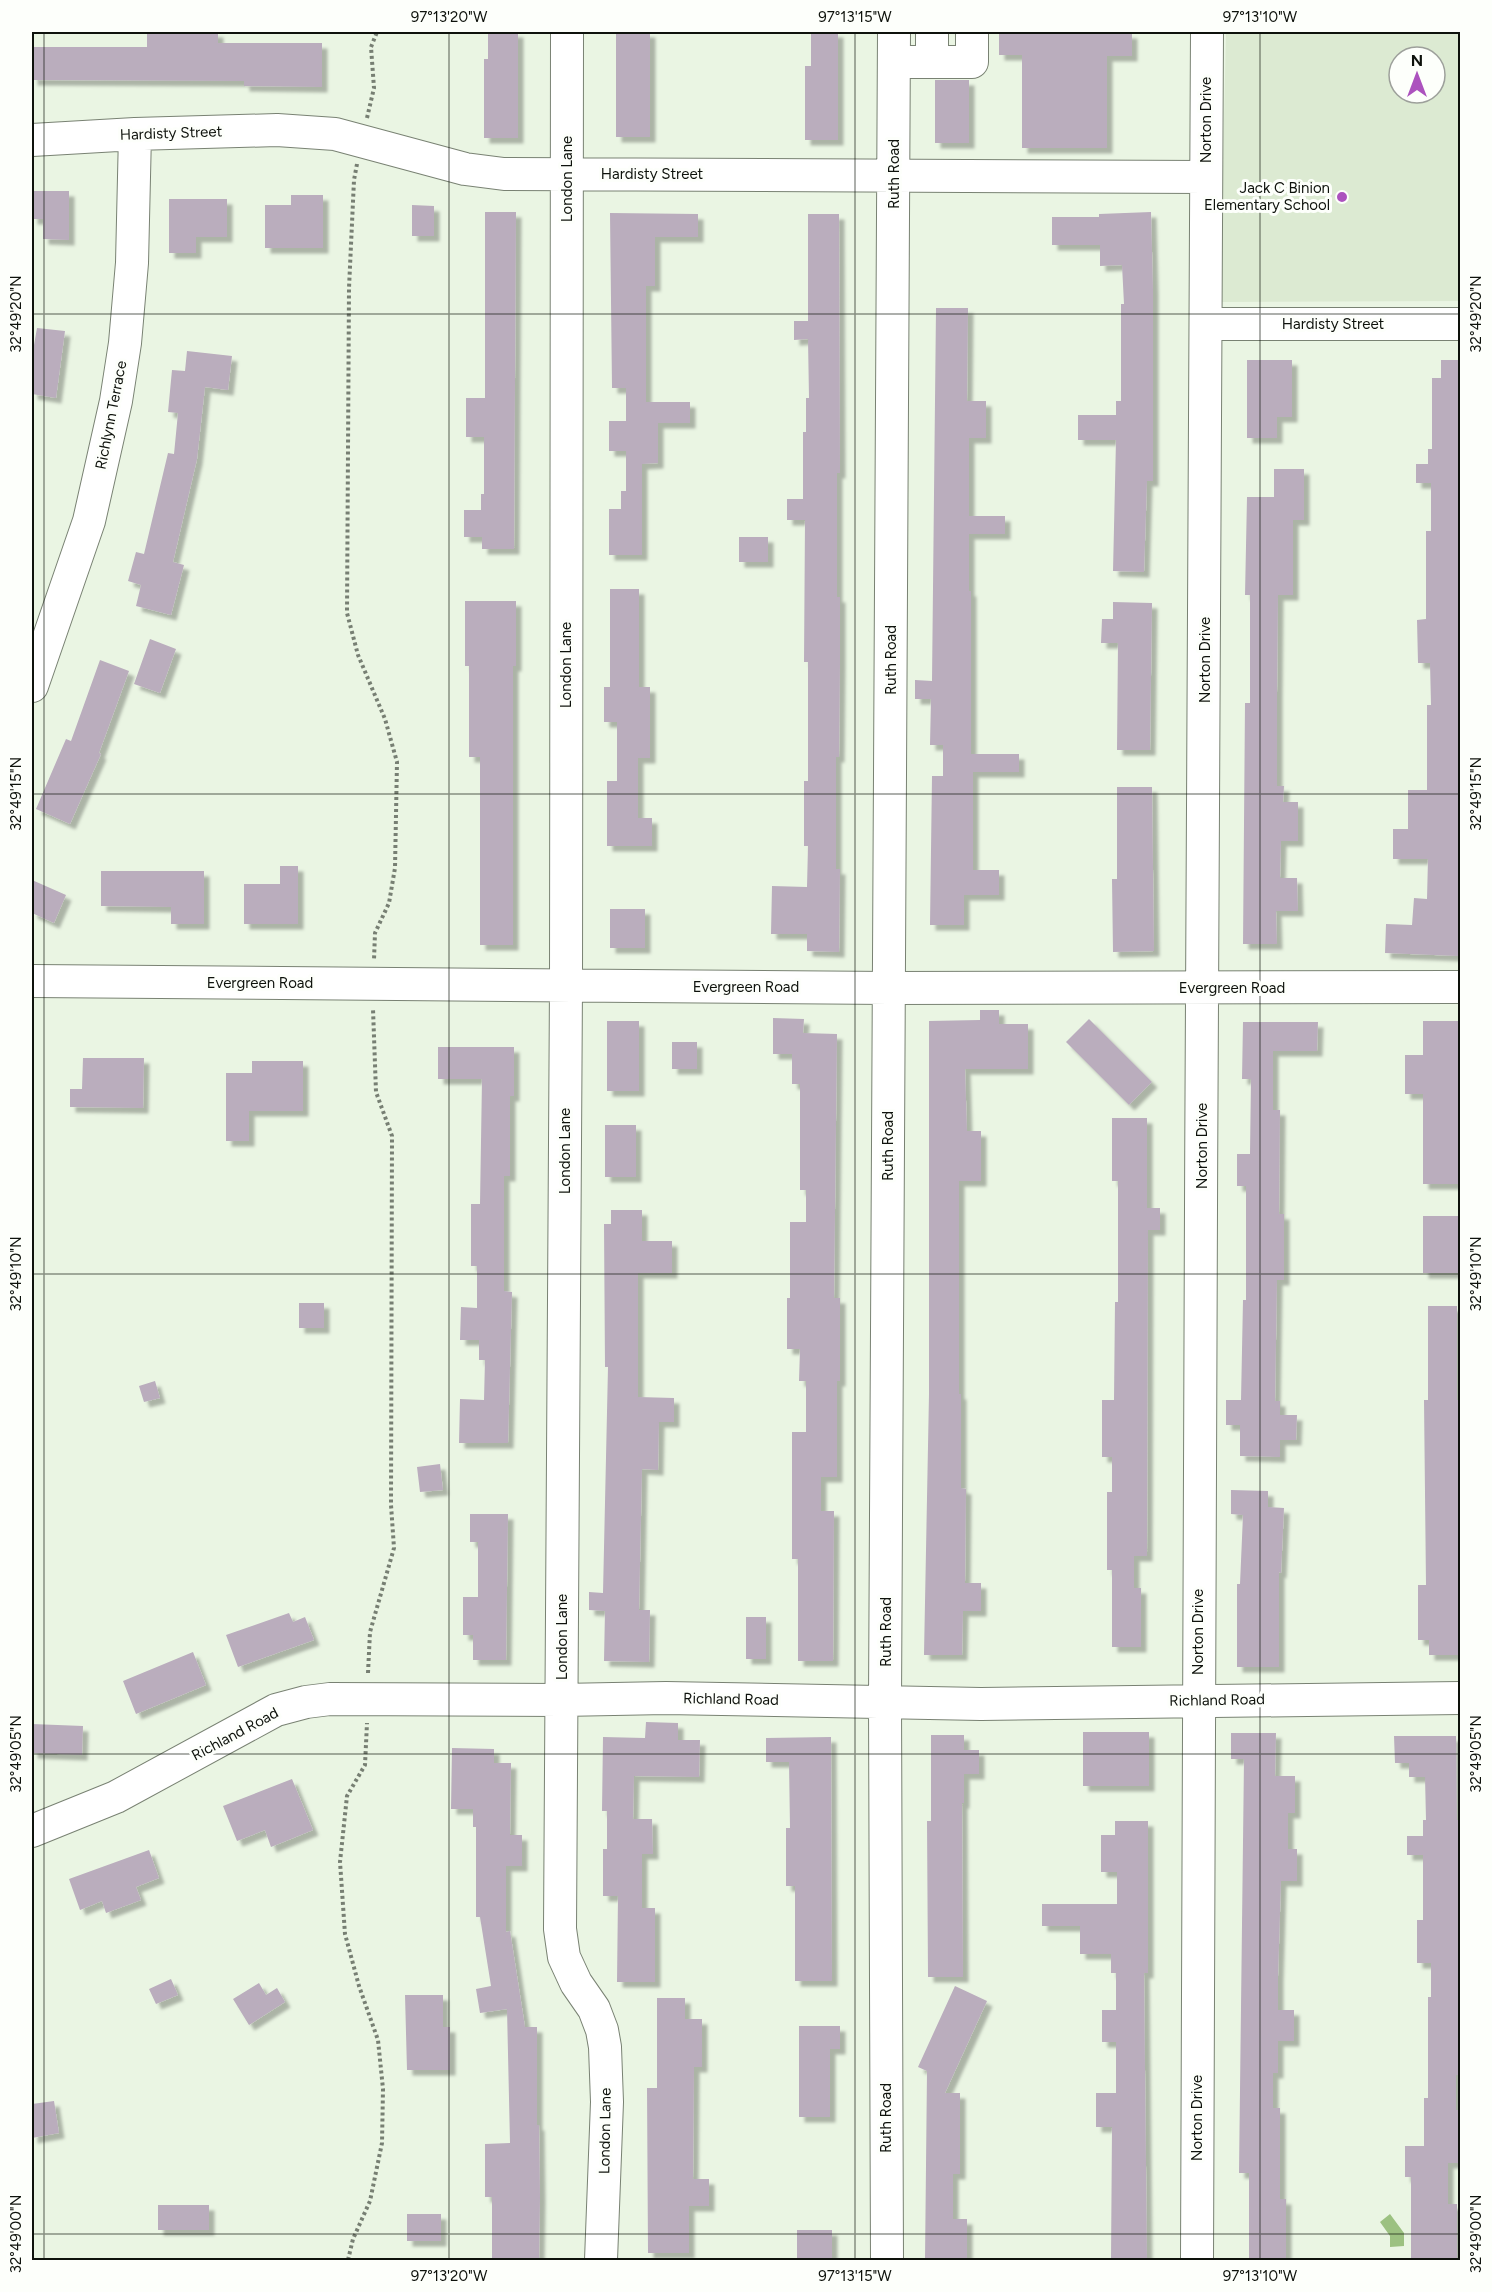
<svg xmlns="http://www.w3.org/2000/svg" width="1492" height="2292" viewBox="0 0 1492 2292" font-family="Figtree,sans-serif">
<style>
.built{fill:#dcead2;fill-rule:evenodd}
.water{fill:#9cc181}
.building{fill:#baadbd;filter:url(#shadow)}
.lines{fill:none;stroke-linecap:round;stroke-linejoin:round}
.minor-casing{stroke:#798273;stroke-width:34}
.path{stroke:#777f73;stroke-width:4;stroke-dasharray:3 3;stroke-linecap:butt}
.minor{stroke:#fff;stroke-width:32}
.ticks{fill:none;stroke:#0e120c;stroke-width:1.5;stroke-opacity:0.45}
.poi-dot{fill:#ac52be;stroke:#fdfffb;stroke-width:2}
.labels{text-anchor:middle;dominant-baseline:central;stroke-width:6;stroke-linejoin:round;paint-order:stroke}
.street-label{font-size:15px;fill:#0e120c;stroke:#fdfffb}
.poi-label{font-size:15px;fill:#0e120c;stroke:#fdfffb;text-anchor:end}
.neatline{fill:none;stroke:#0e120c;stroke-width:2}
.ticks-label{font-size:15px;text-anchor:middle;fill:#0e120c}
</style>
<defs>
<filter id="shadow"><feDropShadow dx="5.5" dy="5.5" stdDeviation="1.5" flood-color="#0004"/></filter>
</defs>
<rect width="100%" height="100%" fill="#eaf5e3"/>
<path class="built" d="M1226,32H1460V301L1220,302ZM1399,57H1435V93H1399Z"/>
<path class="water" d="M1390,2214L1404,2233V2246L1390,2247V2236L1380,2222Z"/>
<path class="building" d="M147,32H218V43H322V87L244,86V81L32,80V47H147Z
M488,32H518V138H484V59H488Z
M616,32H650V137H616Z
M811,32H838V140H805V66H811Z
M999,32L1132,33V56H1107V148H1022V55H999Z
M935,80H969V143H935Z
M32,191H69V240L43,239V219H32Z
M291,195H323V248H265V205H291Z
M169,199H227V237H196V253H169Z
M412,205L434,206V236H412Z
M485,212H516L514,549H482V537H464V510H481V494H484V437H466V398H485Z
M1151,212L1153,290V481H1147L1144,572L1113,571L1116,440H1078V415H1116V401H1121V304H1124L1122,265L1100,266V245H1052V217H1099V214Z
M610,213L698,214V237H655V286H646V402H690V423H658V463L642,464V555H609V509H621V491H626V451H609V421H626V388H612Z
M808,214H839L840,473H837V597H840V662L839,757H836V869H840L839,952L807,951V934H771L772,886L807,887L808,846H804V781H808V662H804L805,520H787V499H803V432H806V398H809L808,339L794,340V321H808Z
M936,308H968L967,401H986V438H969V516H1005V534H969V591H971V754H1019V772H973V870H999V895H964V925H930L932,776H943V745H930L931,699H915V680L932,681Z
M37,328L65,331L56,398L32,394V344L34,345Z
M187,351L232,356L228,390L205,387L197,459L173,562L184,565L171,615L136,606L141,585L128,581L136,552L144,554L168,453L174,454L178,413L168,412L172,370L185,371Z
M1247,360H1292V417H1277V438H1247Z
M1441,360H1461L1459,956L1385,953L1386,924L1412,925L1414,898L1427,899L1428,859H1393V829H1408V790H1427V705H1431L1430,663H1418L1417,620L1426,619V531H1431V483H1416V464H1428V449H1432V378H1441Z
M1274,469H1304V520H1293V595H1278L1277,692V786H1284L1283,802H1298V841H1281L1280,878H1297L1298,911H1276L1277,944H1243L1245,703H1250V595H1245L1247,497H1274Z
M739,537H768V562H739Z
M610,589H639V687H650V758H638V818H652V846H607V781H617V722H604V687H610Z
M465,601H516V666H513V945H480V757H469V666H465Z
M1113,602L1152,603L1150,750H1117L1118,643H1101L1102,619H1113Z
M150,639L176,649L160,693L134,684Z
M100,660L129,671L99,753L101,754L70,824L36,809L66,739L71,741Z
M1117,787H1152L1154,951L1113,952L1112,879H1117Z
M280,866H298V924H244V884H280Z
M101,871H204V924H171V907L101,906Z
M32,880L66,895L54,923L32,913Z
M610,909H645V948H610Z
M980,1010H999V1024H1028V1069H965L967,1131H981V1181H959V1394H961V1488L966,1489L965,1583H981V1611H963L962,1655H924L929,1394V1021L980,1020Z
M773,1018L804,1019L803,1033L837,1034L834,1298H840V1381H837V1477H821V1511H834L833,1661H798V1559H792V1432H806V1381H799L800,1349H787V1298H790V1222H806V1190H800V1084H792V1054H773Z
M1089,1019L1152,1082L1129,1105L1066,1042Z
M607,1021H639V1091H607Z
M1423,1021H1461L1460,1184H1423V1094H1405V1055H1423Z
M1243,1022H1318L1317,1051H1273V1110H1280L1279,1214H1284V1280H1277L1275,1401H1280V1415H1297L1296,1440H1280V1457L1240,1456V1425H1226V1400H1241L1243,1300H1246V1186H1237V1154H1250L1251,1079H1242Z
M672,1042H697V1069H672Z
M438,1047H514V1096H510V1176H504V1291L512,1292L508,1443H459L460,1399L484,1400L485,1360H479V1340H460L461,1307L477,1308V1266H471V1204H480L482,1079H438Z
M83,1058H144L143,1108L70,1107V1089H82Z
M252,1061H303V1111H249V1141H226V1073H252Z
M1112,1118H1147V1208H1160V1230H1148L1147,1556H1134V1588H1141V1647H1112V1570H1107V1492H1112V1457H1102V1400H1114L1115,1302H1118V1181H1112Z
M605,1125H636V1177H605Z
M611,1210H642V1241H672V1273H638V1397L674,1398V1422H659L658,1470L642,1469L639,1610H650L649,1662L604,1661L605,1611L589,1610V1592L603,1593L608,1367H605L604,1224H611Z
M1423,1216H1461V1273H1423Z
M299,1303H324V1328H299Z
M1428,1306H1457V1400H1460L1461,1655H1429V1640H1418V1585H1426L1424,1400H1428Z
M155,1381L160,1398L144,1402L139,1386Z
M440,1464L443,1490L420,1492L417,1467Z
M1231,1490L1268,1491V1507L1284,1508L1281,1573L1279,1572V1667H1237V1584H1240L1243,1515L1231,1514Z
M470,1514H508L506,1660H473V1635H463V1597H478V1542H470Z
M289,1613L293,1622L305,1617L314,1640L238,1667L226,1635Z
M746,1617H766V1659H746Z
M193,1652L206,1685L136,1714L123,1681Z
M646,1722L678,1723V1740H700L699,1777L634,1776L633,1819H652L653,1854H642V1908H655V1982H617L618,1896H603V1849H607V1811H602L603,1737L645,1738Z
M32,1724L83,1726L82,1755L32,1753Z
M1083,1732H1149V1786H1083Z
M1231,1733H1276L1275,1776H1295V1813H1288V1849H1297V1881H1281L1278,1976V2010H1294V2041H1278V2073H1273V2108H1280V2199H1286V2260H1249V2173H1239L1244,1759H1231Z
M931,1735H964V1750H979V1774H964V1803H962L963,1977H928L927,1821H931Z
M1394,1736H1456L1457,1820H1461L1460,2075H1456V2110H1461V2163H1448V2204H1457V2260H1411V2177H1405V2146H1424V2098H1428V1997H1431V1963H1417V1920H1423V1855H1407V1836H1423V1820H1426L1425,1777H1409V1763H1395Z
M831,1737L832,1981H795V1886H786V1828H790L789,1762H766V1738Z
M452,1748L494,1749V1763H511L510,1835H522V1866H506V1932L510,1931L525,2027H537V2125H539L540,2197L539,2260H492V2197H485V2144L510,2143L507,2009L480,2013L476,1989L491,1986L480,1917H476V1827H473V1809H451Z
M292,1779L313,1830L271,1847L265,1830L237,1841L223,1806Z
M1115,1821H1148V1973H1144L1147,2260H1111L1112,2127H1096V2093H1116V2042H1102V2010H1116V1973H1111V1954H1080V1926H1042V1904H1117V1872H1101V1835H1115Z
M149,1850L159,1878L136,1887L141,1900L106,1913L102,1901L80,1910L69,1879Z
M171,1979L178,1995L156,2004L149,1989Z
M259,1983L266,1995L277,1988L285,2002L249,2025L233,1999Z
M955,1986L987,2001L945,2093H960V2174H953V2219H967V2260H925L927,2071L918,2067Z
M405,1995H443V2027H450V2070H407Z
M657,1998H685V2019H702V2067H694L693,2179H709V2206H689V2253H648L647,2088H657Z
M799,2026H840V2049H830V2117H799Z
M54,2101L59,2133L32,2138V2104Z
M158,2205H209V2230H158Z
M407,2214H441V2241H407Z
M797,2230H832V2260H797Z"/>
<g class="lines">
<g class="minor-casing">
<path id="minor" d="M567,32L566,986L560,1929L564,1957L576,1983L594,2009L602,2030L605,2047L607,2102L601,2260
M932,32V61
M894,62H972V32
M32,140L135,134L277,130L335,134L465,169L504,174L1206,177
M1206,324H1460
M32,686L89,521L116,401L125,343L132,263L135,134
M32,981L889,988L1460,987
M32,1831L116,1797L276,1710L306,1702L330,1699L561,1700L666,1698L981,1704L1460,1698
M887,2260L885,1702L894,32
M1197,2260C1198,1517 1204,775 1207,32"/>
</g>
<path class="path" d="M367,118L374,88L371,47L377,32
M357,164L354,180L349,288L347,613L358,655L385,719L397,762L395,868L389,903L375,933L374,960
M368,1673L370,1632L394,1548L391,1505L392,1136L376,1092L373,1009
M348,2260L353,2239L370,2201L382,2143L383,2089L378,2040L359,1986L345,1934L340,1862L347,1796L365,1765L367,1723"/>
<use href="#minor" class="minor"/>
</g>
<path class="ticks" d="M44,32V2260M449,32V2260M855,32V2260M1260,32V2260M32,314H1460M32,794H1460M32,1274H1460M32,1754H1460M32,2234H1460"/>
<circle class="poi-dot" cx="1342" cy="197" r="6"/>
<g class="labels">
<g class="street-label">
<text transform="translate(1206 120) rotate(-90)">Norton Drive</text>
<text transform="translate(171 133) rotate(-2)">Hardisty Street</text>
<text x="652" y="174">Hardisty Street</text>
<text transform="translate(894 174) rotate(-90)">Ruth Road</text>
<text transform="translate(567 179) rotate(-90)">London Lane</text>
<text x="1333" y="324">Hardisty Street</text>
<text transform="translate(111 415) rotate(-79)">Richlynn Terrace</text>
<text transform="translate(891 660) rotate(-90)">Ruth Road</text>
<text transform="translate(1205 660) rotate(-90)">Norton Drive</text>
<text transform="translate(566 665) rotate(-90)">London Lane</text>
<text x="260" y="983">Evergreen Road</text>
<text x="746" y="987">Evergreen Road</text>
<text x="1232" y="988">Evergreen Road</text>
<text transform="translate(888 1146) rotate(-90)">Ruth Road</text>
<text transform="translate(1202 1146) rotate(-90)">Norton Drive</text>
<text transform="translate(565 1151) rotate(-90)">London Lane</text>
<text transform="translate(886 1632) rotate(-90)">Ruth Road</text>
<text transform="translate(1198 1632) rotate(-90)">Norton Drive</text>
<text transform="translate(562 1637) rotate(-90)">London Lane</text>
<text transform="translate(731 1699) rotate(1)">Richland Road</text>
<text transform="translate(1217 1700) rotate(-1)">Richland Road</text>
<text transform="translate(235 1734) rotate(-28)">Richland Road</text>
<text transform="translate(886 2118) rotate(-90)">Ruth Road</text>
<text transform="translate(1197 2118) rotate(-90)">Norton Drive</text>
<text transform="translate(605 2131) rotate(-89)">London Lane</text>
</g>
<g class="poi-label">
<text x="1330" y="188">Jack C Binion<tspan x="1330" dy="17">Elementary School</tspan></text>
</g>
</g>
<rect width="1492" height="2292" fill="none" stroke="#fdfffb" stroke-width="66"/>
<g transform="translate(1417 75)"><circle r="28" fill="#fdfffb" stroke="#9da09b" stroke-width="1.5"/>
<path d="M0-4.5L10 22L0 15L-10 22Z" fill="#ac52be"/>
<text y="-9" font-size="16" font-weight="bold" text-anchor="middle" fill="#0e120c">N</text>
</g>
<rect x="33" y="33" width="1426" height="2226" class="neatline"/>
<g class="ticks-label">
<text x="449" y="22">97°13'20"W</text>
<text x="855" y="22">97°13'15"W</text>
<text x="1260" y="22">97°13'10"W</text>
<text transform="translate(16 314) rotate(-90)" y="5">32°49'20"N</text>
<text transform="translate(1476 314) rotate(-90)" y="5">32°49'20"N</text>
<text transform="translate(16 794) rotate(-90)" y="5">32°49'15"N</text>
<text transform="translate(1476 794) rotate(-90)" y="5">32°49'15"N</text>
<text transform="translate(16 1274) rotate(-90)" y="5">32°49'10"N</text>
<text transform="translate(1476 1274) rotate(-90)" y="5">32°49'10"N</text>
<text transform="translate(16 1754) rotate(-90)" y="5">32°49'05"N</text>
<text transform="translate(1476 1754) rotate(-90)" y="5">32°49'05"N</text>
<text transform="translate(16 2234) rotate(-90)" y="5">32°49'00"N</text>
<text transform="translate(1476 2234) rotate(-90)" y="5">32°49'00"N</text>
<text x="449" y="2281">97°13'20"W</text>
<text x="855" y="2281">97°13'15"W</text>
<text x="1260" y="2281">97°13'10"W</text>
</g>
</svg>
